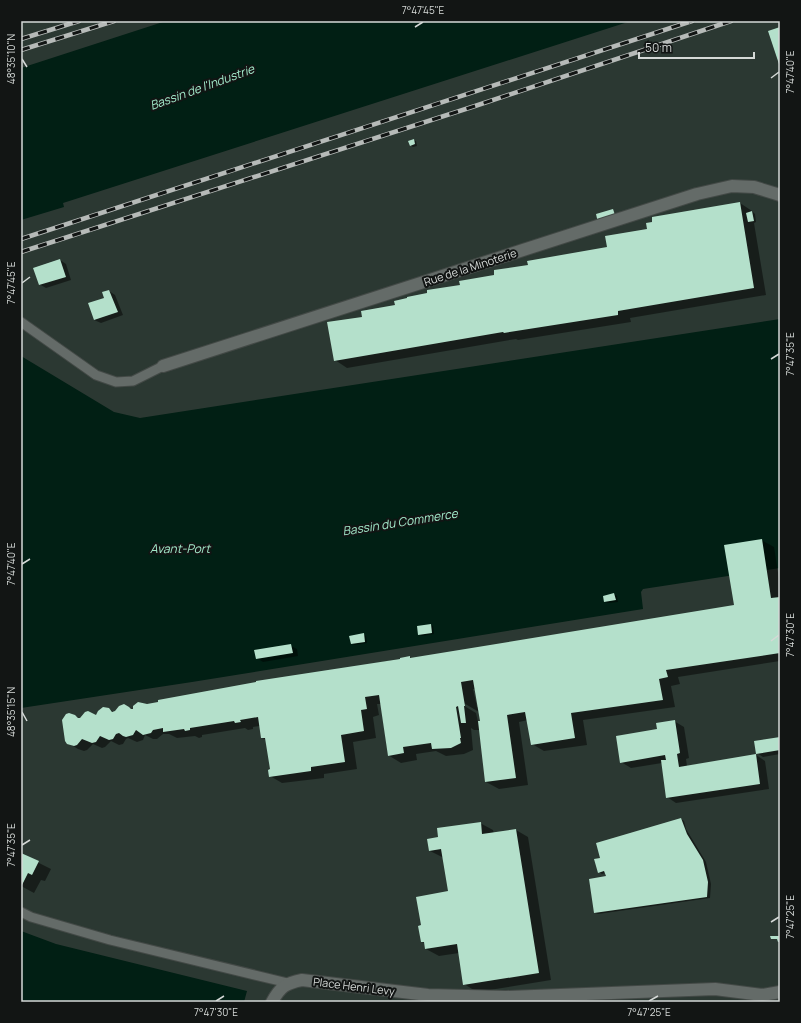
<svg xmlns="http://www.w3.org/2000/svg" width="801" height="1023" viewBox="0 0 801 1023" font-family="Manrope,sans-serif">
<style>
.built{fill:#2b3832}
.water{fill:#011f14}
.shadow{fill:#0007;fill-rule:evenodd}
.building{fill:#b4e0cb}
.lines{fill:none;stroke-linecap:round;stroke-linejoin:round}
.lane-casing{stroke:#434946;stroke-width:11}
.street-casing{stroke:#434946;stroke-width:14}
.lane{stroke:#646b68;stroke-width:9}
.street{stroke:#646b68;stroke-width:12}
.rail-casing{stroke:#b6bab8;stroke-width:4.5}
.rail{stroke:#121514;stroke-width:3;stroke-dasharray:9;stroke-linecap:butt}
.ticks{fill:none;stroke:#d5d9d7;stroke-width:1.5}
.labels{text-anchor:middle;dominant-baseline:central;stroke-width:4;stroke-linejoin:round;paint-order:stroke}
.street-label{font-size:11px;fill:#d5d9d7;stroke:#121514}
.water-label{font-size:12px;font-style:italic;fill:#a2e9ca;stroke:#121514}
.neatline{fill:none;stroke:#d5d9d7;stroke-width:1.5}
.ticks-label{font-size:10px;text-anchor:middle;fill:#d5d9d7}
</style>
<rect width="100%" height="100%" fill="#272e2b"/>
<path class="built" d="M21,21H780V1002H21Z"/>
<path class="water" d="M166,21H631L63,203L64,207L21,220V68Z
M780,319V568L643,589L641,592L643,609L192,682L21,708V356L114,412L140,418Z
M21,931L56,944L247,991L244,1002H21Z"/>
<path class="shadow" d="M413,140L416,141L417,146L413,147L410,145Z
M740,203L752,211L755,214L756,222L754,223L766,295L630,318L631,322L518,340L516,339L347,368L335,360L363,317L461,285L529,265L608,248L648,230Z
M60,260L66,264L71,280L46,288L39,284Z
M109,291L115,295L123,315L101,323L94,320Z
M761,540L774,547L780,585V661L678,677L680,684L671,686L675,707L583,720L587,745L544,751L532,744L528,720L519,722L528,785L499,789L486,782L480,730H474L471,728L473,750L464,754L446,756L436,751L416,754L417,760L401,763L388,755L381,704H377L379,715L373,717L376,738L353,742L357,769L324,774V778L282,783L270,776L272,770L267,740L262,738L260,726L253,727V729L248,730L245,728L202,735V737L199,738L195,736L177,738L169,734H163L157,739H153L145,735L143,740L137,742L128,738L126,739L123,744L119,745L111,741L105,747L102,748L93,744L87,750L84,751L78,749L68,743L75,716L81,719L96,717L109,709L114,712L126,706L133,710L147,705L410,657L412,659L735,606ZM473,689H476L479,707H477ZM462,702L479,712L481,722H478L476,713L461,704Z
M614,594L617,596L618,602L608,603L605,602Z
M430,625L433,626L434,634L422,636L419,634Z
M363,634L366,636L367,643L354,645L352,643Z
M291,646L297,649L298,656L263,662L257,658Z
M674,721L684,727L689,758L686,759L687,766L756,755L765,761L769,789L676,803L667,797L662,763L631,768L621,762L658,730Z
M780,738V754L763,757L757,753Z
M681,819L684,821L686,829L706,862L711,884L710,898L598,914L595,913L607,877L605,873L602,874L599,872L602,858Z
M480,823L493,830L494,834L516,830L528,837L551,980L477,992L464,984L459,953L439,956L426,949L425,943L422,942L423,926L449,892L444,858L430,851L439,838Z
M21,854L51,869L45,881L41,880L34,893L21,886Z"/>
<path class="building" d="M780,27V67L768,31Z
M414,139L415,144L410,146L408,141Z
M740,202L754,288L618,311V315L504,333L503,332L334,361L327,322L362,317L361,311L395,305L394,301L407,298V297L427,293V290L460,285L459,281L494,275V270L528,265L527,261L607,247L605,236L647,229L646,223L652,222V217Z
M613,209L616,218L598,223L596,214Z
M752,211L754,221L748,222L746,213Z
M60,259L66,277L39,285L33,268Z
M109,290L118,312L94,320L88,303L104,298L102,292Z
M762,539L771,598L780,597V653L666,670L668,677L659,679L663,700L571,713L575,738L531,745L525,712L507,715L516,778L485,782L478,721H480L473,680L461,682L465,706H464L466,723H461L458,706L456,707L461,738H460L461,743L451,748L432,749L431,743L403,747L404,753L388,756L379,695L365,697L367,709L361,710L364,731L341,735L345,762L311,767V771L269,777L268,770L270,769L265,738H261L258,717L240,720L241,722L235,723L234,721L190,728V730L185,731L184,729L163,732V728L153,730L151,733L143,735L136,730L133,735L126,737L123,736L119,733L116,734L113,739L109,740L100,736L96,742L92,743L82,739L77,745L74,746L67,744L65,741L62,720L66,714L69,713L75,715L78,718H80L85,712L88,711L96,715L98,711L103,707L109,708L112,712L115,711L119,706L124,704L129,707L131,709H133V706L138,702L147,704L158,702V700L256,682V681L400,659V658L410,656V658L734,605L724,545Z
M614,593L616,600L604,602L603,596Z
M431,624L432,633L418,635L417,626Z
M364,633L365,642L351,644L349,636Z
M291,644L293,653L256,659L254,650Z
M675,720L680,753L677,754L679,767L756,754L760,784L666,798L661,760H666L665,755L620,763L616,736L657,729L656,723Z
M780,737V750L756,754L754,741Z
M681,818L687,834L703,860L708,882L707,897L594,913L589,879L606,876L604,871L598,873L594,859L600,858L596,843Z
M481,822L482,834L516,829L539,973L463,985L457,944L425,949L424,942H421L418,926L421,925L416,897L448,891L441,849L429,851L427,839L438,837L437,828Z
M21,853L39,861L32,875L28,873L21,887Z
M770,936H780V942H778L777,939H771Z"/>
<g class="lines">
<g class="lane-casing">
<path id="lane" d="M21,322L96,375L116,382L133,381L163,366
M21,912L31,917L110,940L288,983"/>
</g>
<g class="street-casing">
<path id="street" d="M163,366L697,194L732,186L754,187L780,195
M272,1002C280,987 286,983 302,980L428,995L506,997L715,989L762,995L780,992"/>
</g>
<use href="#lane" class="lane"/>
<use href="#street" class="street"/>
<g class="rail-casing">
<path id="rail" d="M21,39L79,21
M21,50L114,21
M21,239L692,21
M21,252L475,106L731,21"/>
</g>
<use href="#rail" class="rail"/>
</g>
<path class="ticks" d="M415,27L423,22M22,59L27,67M771,78L779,72M22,283L30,277M771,359L779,354M22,564L30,559M771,641L779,635M22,712L27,721M22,845L30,840M771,922L779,917M216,1001L224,996M649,1001L658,996"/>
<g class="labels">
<g class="street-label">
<text transform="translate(470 267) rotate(-18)">Rue de la Minoterie</text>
<text transform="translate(354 986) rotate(7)">Place Henri Levy</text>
</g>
<g class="water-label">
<text transform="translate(202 87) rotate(-20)">Bassin de l'Industrie</text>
<text transform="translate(400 522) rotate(-9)">Bassin du Commerce</text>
<text x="180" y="548">Avant-Port</text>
</g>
</g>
<rect width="801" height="1023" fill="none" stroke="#121514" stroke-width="44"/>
<path d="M639 52v6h115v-6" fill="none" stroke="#d5d9d7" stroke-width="2"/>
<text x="645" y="52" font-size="12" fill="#d5d9d7" stroke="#121514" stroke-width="3" paint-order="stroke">50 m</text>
<rect x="22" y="22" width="757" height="979" class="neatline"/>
<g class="ticks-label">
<text x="423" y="14">7°47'45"E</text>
<text transform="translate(11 59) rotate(-90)" y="4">48°35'10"N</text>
<text transform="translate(790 72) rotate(-90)" y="4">7°47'40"E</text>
<text transform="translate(11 283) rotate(-90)" y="4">7°47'45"E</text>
<text transform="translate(790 354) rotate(-90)" y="4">7°47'35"E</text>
<text transform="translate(11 564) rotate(-90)" y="4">7°47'40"E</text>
<text transform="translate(790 635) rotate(-90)" y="4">7°47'30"E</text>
<text transform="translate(11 712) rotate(-90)" y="4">48°35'15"N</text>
<text transform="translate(11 845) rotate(-90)" y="4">7°47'35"E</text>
<text transform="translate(790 917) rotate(-90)" y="4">7°47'25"E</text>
<text x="216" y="1016">7°47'30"E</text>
<text x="649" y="1016">7°47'25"E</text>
</g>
</svg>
